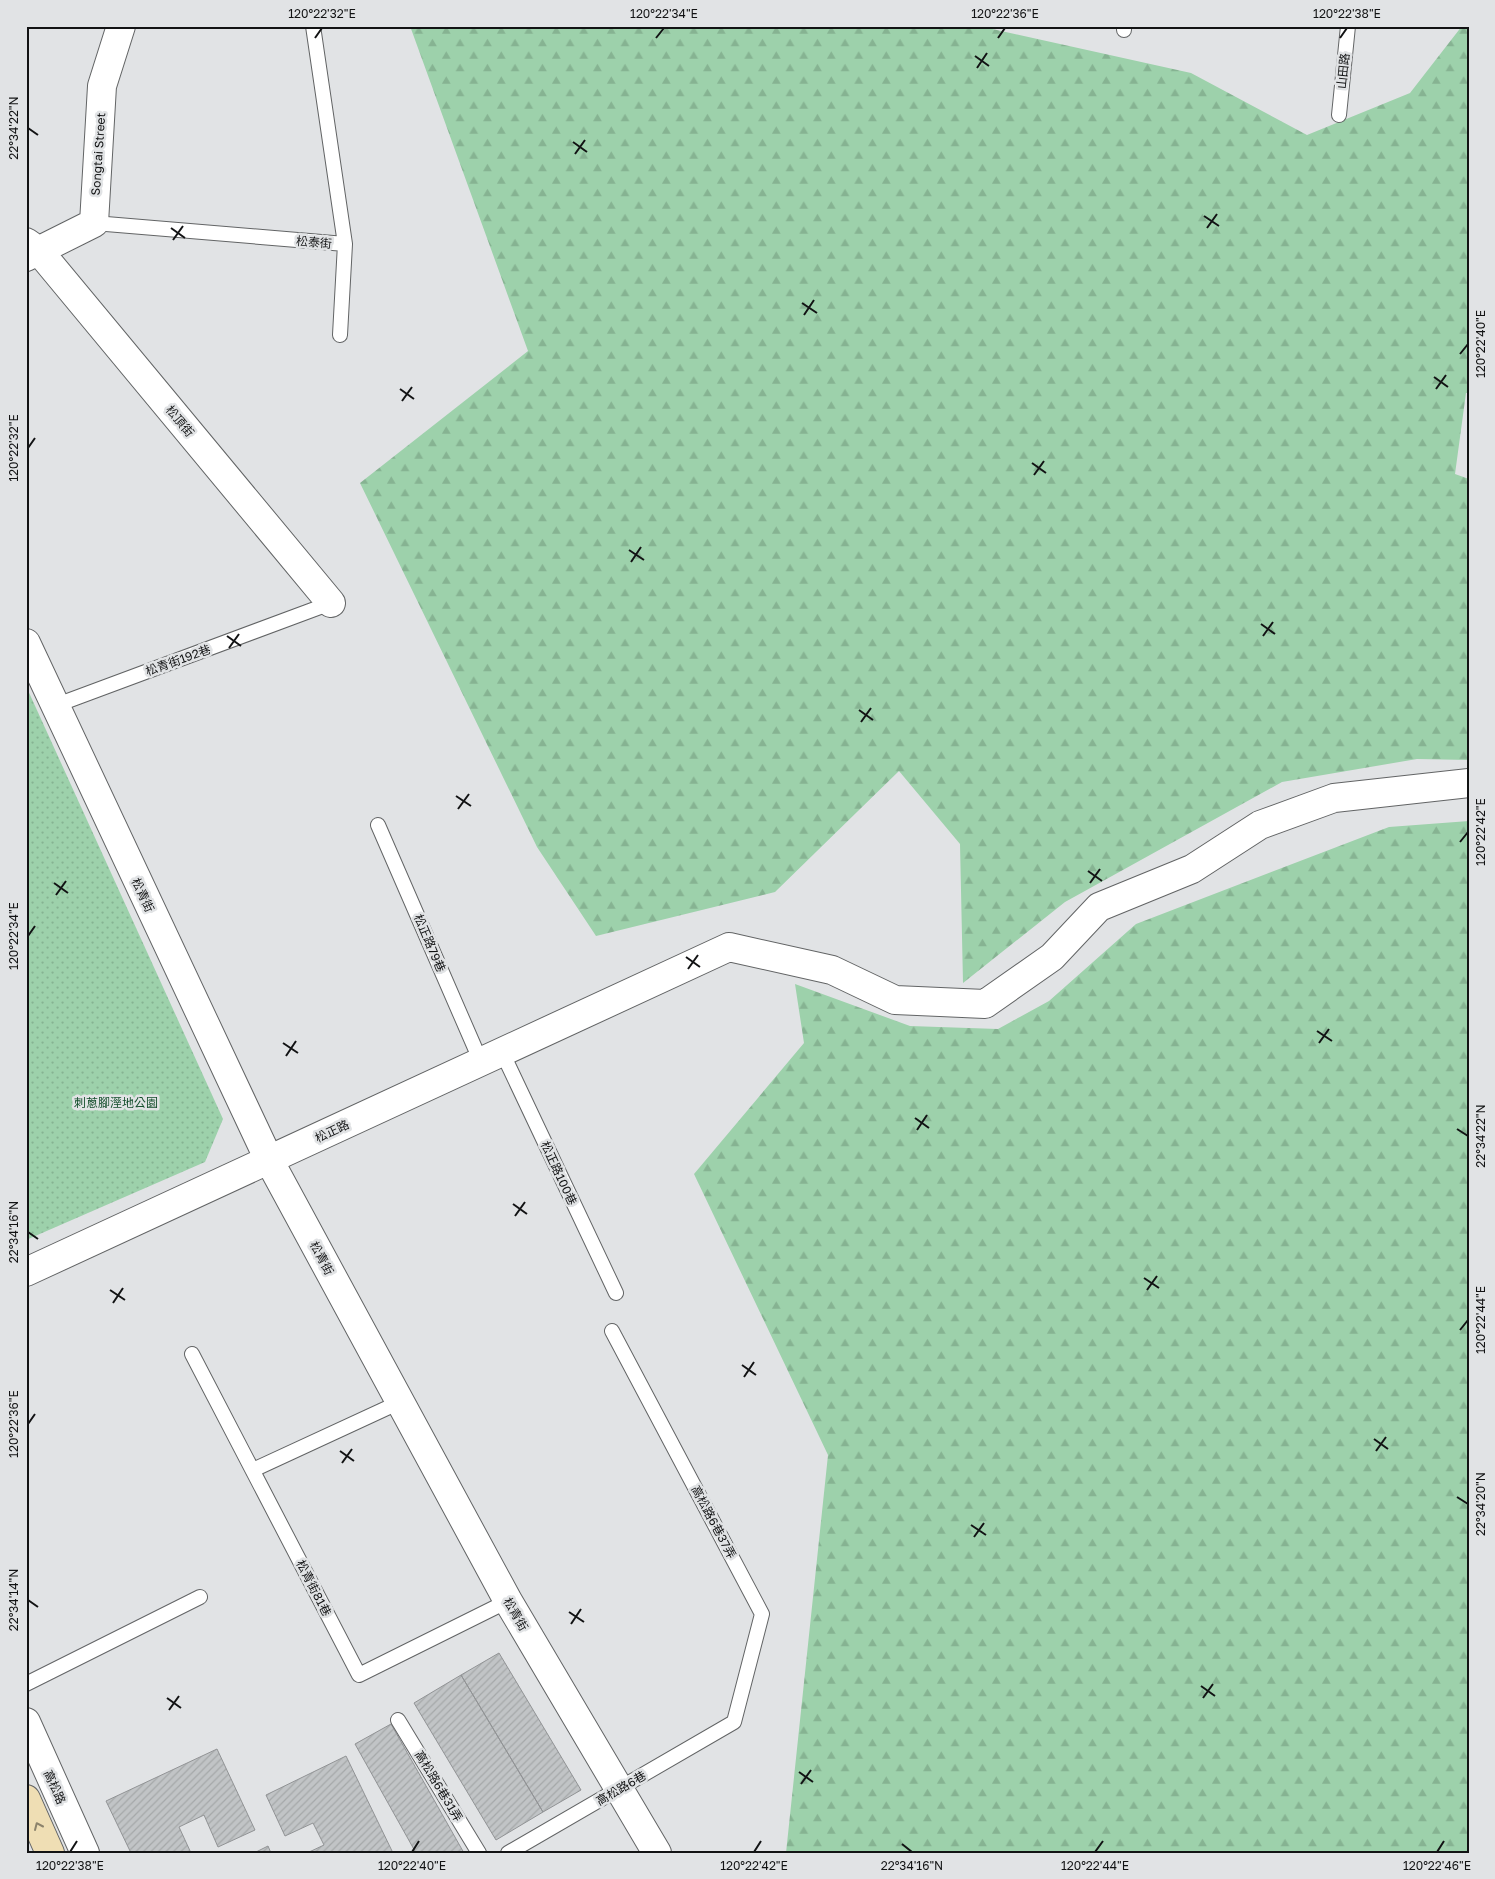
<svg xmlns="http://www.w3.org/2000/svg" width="1495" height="1879" viewBox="0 0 1495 1879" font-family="'Golos Text','Noto Sans TC',sans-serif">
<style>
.grass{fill:url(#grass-dots)}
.forest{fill:url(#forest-firs)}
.building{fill:url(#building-hatch);stroke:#919395}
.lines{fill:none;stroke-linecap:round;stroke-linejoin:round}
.lane-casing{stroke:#626465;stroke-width:16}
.street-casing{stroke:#626465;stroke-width:30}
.secondary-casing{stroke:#626465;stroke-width:30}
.lane{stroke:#fff;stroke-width:14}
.street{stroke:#fff;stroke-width:28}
.secondary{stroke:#efdeb4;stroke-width:28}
.oneway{stroke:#8c836c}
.ticks{fill:none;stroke:#121314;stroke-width:2}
.labels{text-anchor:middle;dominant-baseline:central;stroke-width:5;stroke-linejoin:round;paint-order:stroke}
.street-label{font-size:12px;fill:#121314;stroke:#e1e3e5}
.park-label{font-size:12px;fill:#134e2b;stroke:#e1e3e5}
.neatline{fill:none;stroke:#121314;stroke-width:2}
.ticks-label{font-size:12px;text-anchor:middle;fill:#121314}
</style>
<defs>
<pattern id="grass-dots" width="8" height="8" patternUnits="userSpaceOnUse" patternTransform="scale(1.25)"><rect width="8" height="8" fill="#9dd1ab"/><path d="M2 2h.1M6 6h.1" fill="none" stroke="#86b392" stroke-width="1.8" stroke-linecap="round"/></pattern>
<pattern id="forest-firs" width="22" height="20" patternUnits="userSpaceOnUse" patternTransform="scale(1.25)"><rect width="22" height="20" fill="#9dd1ab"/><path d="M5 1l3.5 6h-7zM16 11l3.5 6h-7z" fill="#86b392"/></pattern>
<pattern id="building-hatch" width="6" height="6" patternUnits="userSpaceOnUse" patternTransform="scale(1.25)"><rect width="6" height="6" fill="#c1c4c6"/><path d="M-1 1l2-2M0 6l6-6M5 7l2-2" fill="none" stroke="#a5a8a9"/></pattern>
</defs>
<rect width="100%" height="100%" fill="#e1e3e5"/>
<path class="grass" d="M26,686L223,1119L205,1162L26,1240Z"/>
<path class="forest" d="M410,26H979L1191,73L1307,135L1410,93L1462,26H1469V393H1466L1455,474L1469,479V760L1417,759L1282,782L1065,902L963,983L960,844L899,771L775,892L596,936L537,847L360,483L528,351Z
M1469,821V1853H786L828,1455L694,1174L804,1043L795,984L910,1026L998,1029L1049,1001L1136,924L1389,827Z"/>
<path class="building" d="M499,1653L581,1790L543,1812L461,1675Z
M461,1675L543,1812L496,1840L414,1703Z
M391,1724L464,1853H416L355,1744Z
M217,1749L255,1830L218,1847L204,1815L179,1827L191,1853H131L106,1801Z
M346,1756L393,1853H307L324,1845L313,1823L285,1836L266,1795Z
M268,1846L271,1853H254Z"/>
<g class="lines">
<g class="lane-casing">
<path id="lane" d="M313,26L345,244L340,335
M1124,30V26
M1339,115L1348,26
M94,223L345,244
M54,706L331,603
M378,825L481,1062
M502,1052L616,1293
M192,1354L359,1675L508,1601
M253,1470L400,1402
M26,1684L200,1597
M398,1720L479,1853
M508,1853L734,1722L762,1614L612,1331"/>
</g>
<g class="street-casing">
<path id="street" d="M26,242L39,251L331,603
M26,257L94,223L102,86L121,26
M26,643L269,1160L508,1601L657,1853
M26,1272L729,947L832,970L895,1000L985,1004L1052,957L1099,907L1192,869L1260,825L1334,798L1469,783
M26,1722L85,1853"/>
</g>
<g class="secondary-casing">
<path id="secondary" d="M26,1799L50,1853"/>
</g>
<use href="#lane" class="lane"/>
<use href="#street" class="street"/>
<use href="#secondary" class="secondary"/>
</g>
<defs><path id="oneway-chevron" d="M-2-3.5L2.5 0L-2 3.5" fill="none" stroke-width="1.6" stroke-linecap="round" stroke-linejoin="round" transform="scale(1.25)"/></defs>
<use class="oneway" href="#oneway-chevron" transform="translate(38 1826) rotate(-114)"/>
<path class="ticks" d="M315,38L322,28M656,38L664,28M998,38L1005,28M1340,38L1347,28M975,56L989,66M977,68L987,53M28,128L38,135M573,142L587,152M575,154L585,140M1204,216L1219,226M171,228L185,238M1207,228L1217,214M173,240L183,226M802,303L817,313M804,315L814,300M1460,354L1468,344M1434,377L1448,387M400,389L414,399M1436,389L1446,375M402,401L412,387M28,448L35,438M1032,463L1046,473M1034,475L1044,461M629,550L644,560M631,562L641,547M1261,624L1275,634M227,636L241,646M1263,636L1273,622M229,648L239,634M859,710L873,720M861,722L871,708M456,796L471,806M458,809L469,794M1460,842L1468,832M1088,871L1102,881M54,883L68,893M1090,883L1100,869M56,895L66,881M28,936L35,926M686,957L700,967M688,969L698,955M1317,1031L1332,1041M283,1043L298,1053M1319,1043L1329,1029M286,1056L296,1041M915,1118L929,1128M1457,1129L1468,1136M917,1130L927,1115M513,1204L527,1214M515,1216L525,1202M28,1232L38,1239M1144,1278L1159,1288M110,1290L125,1300M1147,1290L1157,1276M113,1303L123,1288M1460,1330L1468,1320M742,1365L756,1375M744,1377L754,1362M28,1424L35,1414M1374,1439L1388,1449M340,1451L354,1461M1376,1451L1386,1437M342,1463L352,1449M1457,1497L1468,1504M971,1525L986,1535M974,1537L984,1523M28,1600L38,1607M569,1612L584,1622M571,1624L581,1609M1201,1686L1215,1696M167,1698L181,1708M1203,1698L1213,1684M169,1710L179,1696M799,1772L813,1782M801,1784L811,1770M902,1844L912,1852M70,1852L77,1841M412,1852L419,1841M754,1852L761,1841M1095,1852L1103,1841M1437,1852L1444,1841"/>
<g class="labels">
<g class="street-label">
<text transform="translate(1343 71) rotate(-84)">山田路</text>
<text transform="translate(98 154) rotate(-86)">Songtai Street</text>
<text transform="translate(314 242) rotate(5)">松泰街</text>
<text transform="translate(180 421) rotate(50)">松頂街</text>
<text transform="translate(178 660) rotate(-20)">松青街192巷</text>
<text transform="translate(143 895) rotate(65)">松青街</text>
<text transform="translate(430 943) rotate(67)">松正路79巷</text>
<text transform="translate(332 1131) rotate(-25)">松正路</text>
<text transform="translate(559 1173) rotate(65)">松正路100巷</text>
<text transform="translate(322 1258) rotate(62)">松青街</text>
<text transform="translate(714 1522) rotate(62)">高松路6巷37弄</text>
<text transform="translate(314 1588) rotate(63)">松青街81巷</text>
<text transform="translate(516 1614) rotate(60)">松青街</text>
<text transform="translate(439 1786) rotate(59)">高松路6巷31弄</text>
<text transform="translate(55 1787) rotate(66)">高松路</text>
<text transform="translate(621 1788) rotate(-30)">高松路6巷</text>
</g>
<g class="park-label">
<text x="116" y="1102">刺蔥腳溼地公園</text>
</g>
</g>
<rect width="1495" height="1879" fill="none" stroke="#e1e3e5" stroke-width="55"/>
<rect x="28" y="28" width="1440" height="1824" class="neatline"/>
<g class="ticks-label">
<text x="322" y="18">120°22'32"E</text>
<text x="664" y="18">120°22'34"E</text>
<text x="1005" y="18">120°22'36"E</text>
<text x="1347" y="18">120°22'38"E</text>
<text transform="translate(14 128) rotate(-90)" y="4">22°34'22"N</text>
<text transform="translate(1481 344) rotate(-90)" y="4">120°22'40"E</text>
<text transform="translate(14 448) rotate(-90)" y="4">120°22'32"E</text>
<text transform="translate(1481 832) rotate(-90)" y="4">120°22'42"E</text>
<text transform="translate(14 936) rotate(-90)" y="4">120°22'34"E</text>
<text transform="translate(1481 1136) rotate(-90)" y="4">22°34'22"N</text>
<text transform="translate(14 1232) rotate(-90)" y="4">22°34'16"N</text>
<text transform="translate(1481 1320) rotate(-90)" y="4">120°22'44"E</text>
<text transform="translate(14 1424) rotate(-90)" y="4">120°22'36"E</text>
<text transform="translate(1481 1504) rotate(-90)" y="4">22°34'20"N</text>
<text transform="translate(14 1600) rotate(-90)" y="4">22°34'14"N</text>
<text x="70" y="1870">120°22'38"E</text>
<text x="412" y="1870">120°22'40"E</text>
<text x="754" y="1870">120°22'42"E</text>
<text x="912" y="1870">22°34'16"N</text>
<text x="1095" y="1870">120°22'44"E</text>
<text x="1437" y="1870">120°22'46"E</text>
</g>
</svg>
